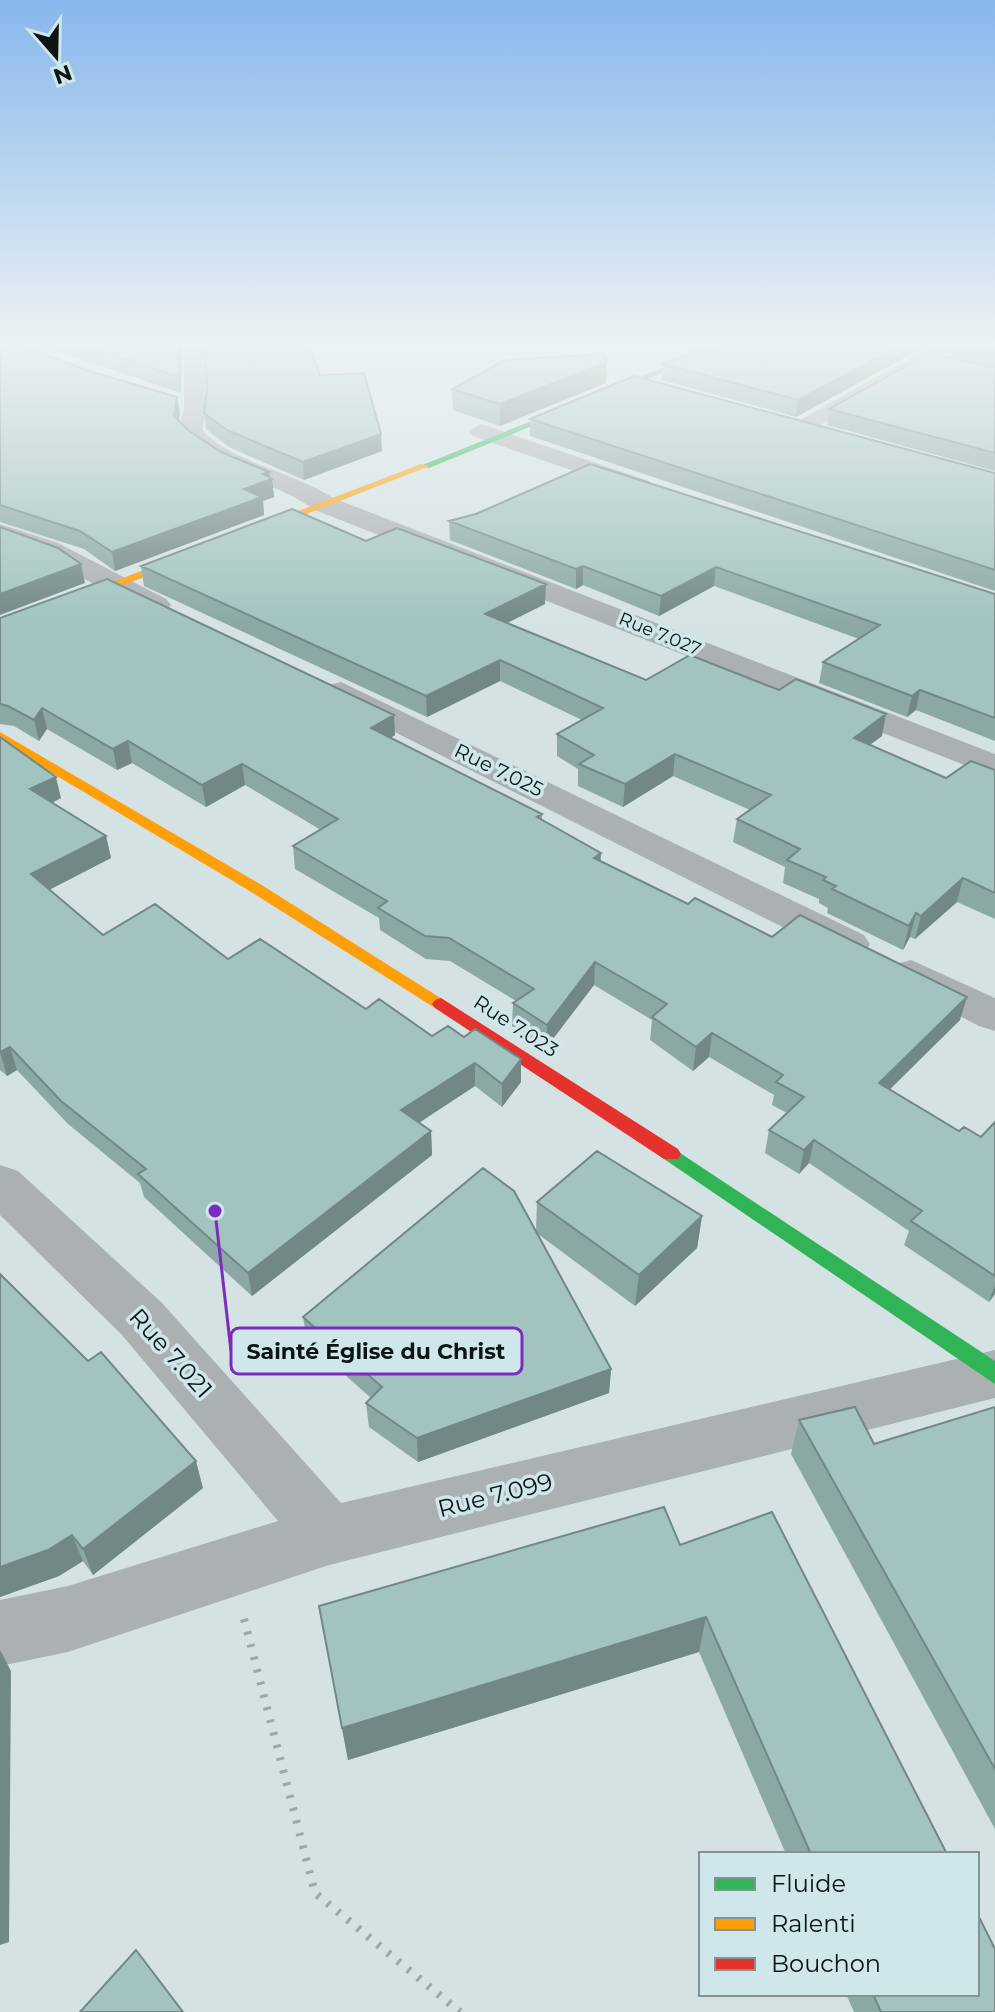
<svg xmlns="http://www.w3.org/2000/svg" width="995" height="2012" viewBox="0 0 995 2012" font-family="Montserrat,sans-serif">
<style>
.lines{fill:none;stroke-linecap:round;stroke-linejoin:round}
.path{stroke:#a0a6a7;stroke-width:8;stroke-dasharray:3 10;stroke-linecap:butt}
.street{fill:#abb0b2;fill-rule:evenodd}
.fast{fill:#30b455;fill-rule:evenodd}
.slow{fill:#ff9f0a;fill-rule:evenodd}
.jam{fill:#e5322d;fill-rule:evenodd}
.wall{fill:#8ba8a4}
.shaded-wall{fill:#718886}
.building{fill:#a2c3bf;stroke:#718886;stroke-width:2}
.labels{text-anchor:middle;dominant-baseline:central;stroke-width:7;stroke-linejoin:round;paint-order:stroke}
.far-street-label{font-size:18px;fill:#0c1415;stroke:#cfe7ea}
.street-label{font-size:20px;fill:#0c1415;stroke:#cfe7ea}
.near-street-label{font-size:24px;fill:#0c1415;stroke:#cfe7ea}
.leader{fill:none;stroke:#7b2cbf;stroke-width:3}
.callout-dot{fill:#7b2cbf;stroke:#cfe7ea;stroke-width:3}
.callout{fill:#cfe7ea;stroke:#7b2cbf;stroke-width:3}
.callout-label{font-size:22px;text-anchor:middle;font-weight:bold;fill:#0c1415}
</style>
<rect width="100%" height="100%" fill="#d5e2e4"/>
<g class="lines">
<path class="path" d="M244,1619L315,1893L460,2012"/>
<path class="street" d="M184,344H204L206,407L203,430C224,459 300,475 333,498L995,754V777L315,510C273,479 210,474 179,430L184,407Z
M935,344H960L808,432L800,434L788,427Z
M481,424L649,481L653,486L649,491H631L473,436L469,431Z
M0,524L58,543L166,599L171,605L166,611H146L38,555L0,541Z
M341,682L864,935L870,944L864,953L849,957L834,953L329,699L325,692L329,685Z
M911,960L995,998V1031L979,1026L896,984L890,974L896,964Z
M0,1165L18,1171L162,1303L341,1503L995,1350V1398L329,1565L68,1652L0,1666V1600L68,1586L278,1521L122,1335L0,1215Z"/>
<path class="fast" d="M722,344H733L429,468L420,466Z
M671,1147L995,1361V1384L664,1159L661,1154L664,1149Z"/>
<path class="slow" d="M421,464L430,466L0,633V625Z
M0,732L260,884L450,1004L447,1008H435L248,890L0,742Z"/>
<path class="jam" d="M441,998L678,1149L681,1154L678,1159H664L435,1008L432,1004L435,1000Z"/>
</g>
<path class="wall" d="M0,344L180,413L178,420L188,430L221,452L269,472V477L272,479L274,497L263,501L264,515L115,571L84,549L0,522Z
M36,344H182L181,393Z
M728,344H929L796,417L662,380L663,364L708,352Z
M951,344H995V367L949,356Z
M995,368V471L827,425L829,409Z
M320,375L382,451L304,480L229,447L206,429L204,413L207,391Z
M606,383L500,426L453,410L452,389Z
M530,419L995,473V591L530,436Z
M449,521L995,594V741L916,710L907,717L819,683L823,662L859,639L714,586L659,616L583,585L576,589L450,540Z
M366,541L545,604L507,623L646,680L882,736L870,745L946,778L995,770V919L957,902L915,939L910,937L903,950L827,913L828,908L819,903V899L783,883L785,867L733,842L737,819L750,810L673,776L623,807L578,786V769L557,756V734L582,720L500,681L427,717L144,586L141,566Z
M0,618L395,735L391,738L542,814V820L601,862L688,904L772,937L960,1020L890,1089L959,1131L981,1137L995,1122V1294L989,1302L904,1245L909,1231L809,1163L799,1174L765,1153L769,1130L787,1113L772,1105L774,1095L709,1057L693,1071L650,1040L652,1020L594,985L546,1048L512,1026L513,1003L516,1001L450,961L426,959L380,930L379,918L295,869L293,846L321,830L245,785L206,807L132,763L117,770L47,729L39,741L14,726L0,724Z
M0,737L61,798L52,803L106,836L111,858L49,890L103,935L228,959L366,1009L432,1036L464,1037L521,1059V1082L502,1107L475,1086L419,1123L431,1131L432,1155L252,1296L144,1197L140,1183L68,1124L17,1070L7,1076L0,1070Z
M537,1202L702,1216L697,1248L635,1306L538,1234L611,1369L609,1393L418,1462L369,1427L366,1403L371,1398L307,1341L303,1317L536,1231Z
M0,1274L203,1488L93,1575L83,1561L59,1576L0,1597Z
M995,1407V1829L791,1454L799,1420L874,1444Z
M680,1545L947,1854H786L699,1652L348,1760L319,1606Z
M846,1994H977L995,2012H854Z"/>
<path class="shaded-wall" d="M179,344H182L181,393L179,377Z
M904,344H929L796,417L798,400Z
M607,362L606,383L500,426V404Z
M177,397L180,413L177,432L174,416Z
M381,434L382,451L304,480L303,462Z
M269,472L270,480L272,479L274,497L263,501L264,515L115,571L112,552L244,489L263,474Z
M81,564L85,583L0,615V594Z
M583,566V585L576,589V569Z
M716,567L714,586L659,616L661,596Z
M546,584L545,604L485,634V614Z
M500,660V681L427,717L426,696Z
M920,690L916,710L907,717L912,696Z
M42,708L47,729L39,741L34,720Z
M886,714L882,736L849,760L854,738Z
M394,715L395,735L372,749L371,728Z
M128,741L132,763L117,770L113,749Z
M675,754L673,776L623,807L625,784Z
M242,764L245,785L206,807L202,785Z
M56,777L61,798L35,811L30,789Z
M106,836L111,858L37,896L31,874Z
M601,853L600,875L594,858Z
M963,878L957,902L915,939L921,916Z
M916,913L910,937L903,950L909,926Z
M595,962L594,985L546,1048L547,1025Z
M967,997L960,1020L873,1106L879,1083Z
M712,1033L709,1057L693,1071L696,1047Z
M10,1047L17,1070L7,1076L0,1052Z
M521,1059V1082L502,1107V1084Z
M475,1063V1086L403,1133L401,1110Z
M431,1131L432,1155L252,1296L248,1273Z
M814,1140L809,1163L799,1174L804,1150Z
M702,1216L697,1248L635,1306L639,1275Z
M995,1285V1294L989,1302Z
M611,1369L609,1393L418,1462L417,1438Z
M196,1461L203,1488L93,1575L83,1549Z
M72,1535L83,1561L59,1576L0,1597V1567Z
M706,1617L699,1652L348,1760L342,1728Z
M0,1650L11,1671L9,1942L0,1945Z"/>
<path class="building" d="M0,344H17L89,371L177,397L174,416L188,430L221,452L269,472L263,474L272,479L244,489L262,497L112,552L80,531L0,505Z
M78,344H179V377Z
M205,344H309L320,375L364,373L381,434L303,462L227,430L204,413L207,391Z
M728,344H904L798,400L663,364L697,350L708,352Z
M967,344H995V351Z
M930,353L995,368V453L829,409Z
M605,354L607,362L500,404L452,389L505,360Z
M634,376L995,473V570L530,419Z
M590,464L995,594V718L920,690L912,696L823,662L880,625L716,567L661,596L583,566L576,569L449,521L476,514Z
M292,509L366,541L397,528L546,584L485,614L646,680L690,655L779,690L796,679L886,714L854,738L946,778L971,761L995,770V893L963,878L921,916L916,913L909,926L832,889L836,886L823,880L826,877L787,860L800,849L737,819L771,795L675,754L625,784L579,764L594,755L557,734L603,708L500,660L426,696L141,566Z
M0,527L58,548L81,564L0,594Z
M107,579L394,715L371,728L542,814L537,817L601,853L594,858L688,904L695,898L772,937L800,915L967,997L879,1083L959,1131L964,1127L981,1137L995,1122V1276L911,1221L922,1211L814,1140L804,1150L769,1130L804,1097L776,1082L783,1075L712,1033L696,1047L652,1017L667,1004L595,962L547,1025L513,1003L534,989L449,938L425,936L378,908L387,901L293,846L338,819L242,764L202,785L128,741L113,749L42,708L34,720L8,706L0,704V618Z
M0,737L56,777L30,789L106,836L31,874L103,935L155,904L228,959L260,939L366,1009L379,999L432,1036L448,1026L464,1037L475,1029L521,1059L502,1084L475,1063L401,1110L431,1131L248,1273L138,1174L146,1169L61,1101L10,1047L0,1052Z
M597,1151L702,1216L639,1275L537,1202Z
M483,1168L514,1191L611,1369L417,1438L366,1403L382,1387L303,1317Z
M0,1274L88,1361L101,1352L196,1461L83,1549L72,1535L48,1550L0,1567Z
M855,1407L874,1444L995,1407V1769L799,1420Z
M664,1507L680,1545L772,1512L947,1854H811L706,1617L342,1728L319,1606Z
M977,1913L995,1949V2012H881L873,1994H977Z
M136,1950L183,2012H80Z"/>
<linearGradient id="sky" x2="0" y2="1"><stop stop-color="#87b7ec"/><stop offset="0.55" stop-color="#ecf2f3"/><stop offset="1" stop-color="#ecf2f3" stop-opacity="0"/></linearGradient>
<rect width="995" height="626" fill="url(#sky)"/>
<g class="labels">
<g class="far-street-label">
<text transform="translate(660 634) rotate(22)">Rue 7.027</text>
</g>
<g class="street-label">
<text transform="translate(499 770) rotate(26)">Rue 7.025</text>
<text transform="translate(516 1026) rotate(33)">Rue 7.023</text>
</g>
<g class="near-street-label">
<text transform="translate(171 1353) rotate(48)">Rue 7.021</text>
<text transform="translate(495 1495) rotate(-14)">Rue 7.099</text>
</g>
</g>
<path class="leader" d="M215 1211L231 1351"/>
<circle class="callout-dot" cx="215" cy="1211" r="8"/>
<rect class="callout" x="231" y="1328" width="291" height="46" rx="8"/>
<g class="callout-label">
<text x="376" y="1359">Sainté Église du Christ</text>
</g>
<rect x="699" y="1852" width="280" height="144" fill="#cfe7ea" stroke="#819395" stroke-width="2"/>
<rect x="715" y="1878" width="40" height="12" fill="#30b455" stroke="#819395" stroke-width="2"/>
<text x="771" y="1892" font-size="24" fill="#0c1415">Fluide</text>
<rect x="715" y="1918" width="40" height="12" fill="#ff9f0a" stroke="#819395" stroke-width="2"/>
<text x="771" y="1932" font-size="24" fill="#0c1415">Ralenti</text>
<rect x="715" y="1958" width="40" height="12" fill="#e5322d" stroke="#819395" stroke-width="2"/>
<text x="771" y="1972" font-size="24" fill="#0c1415">Bouchon</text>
<g transform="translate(56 56) rotate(160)" stroke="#cfe7ea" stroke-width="6" paint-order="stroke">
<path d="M0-6L14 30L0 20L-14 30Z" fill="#0c1415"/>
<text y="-12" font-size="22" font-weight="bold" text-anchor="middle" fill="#0c1415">N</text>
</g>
</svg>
